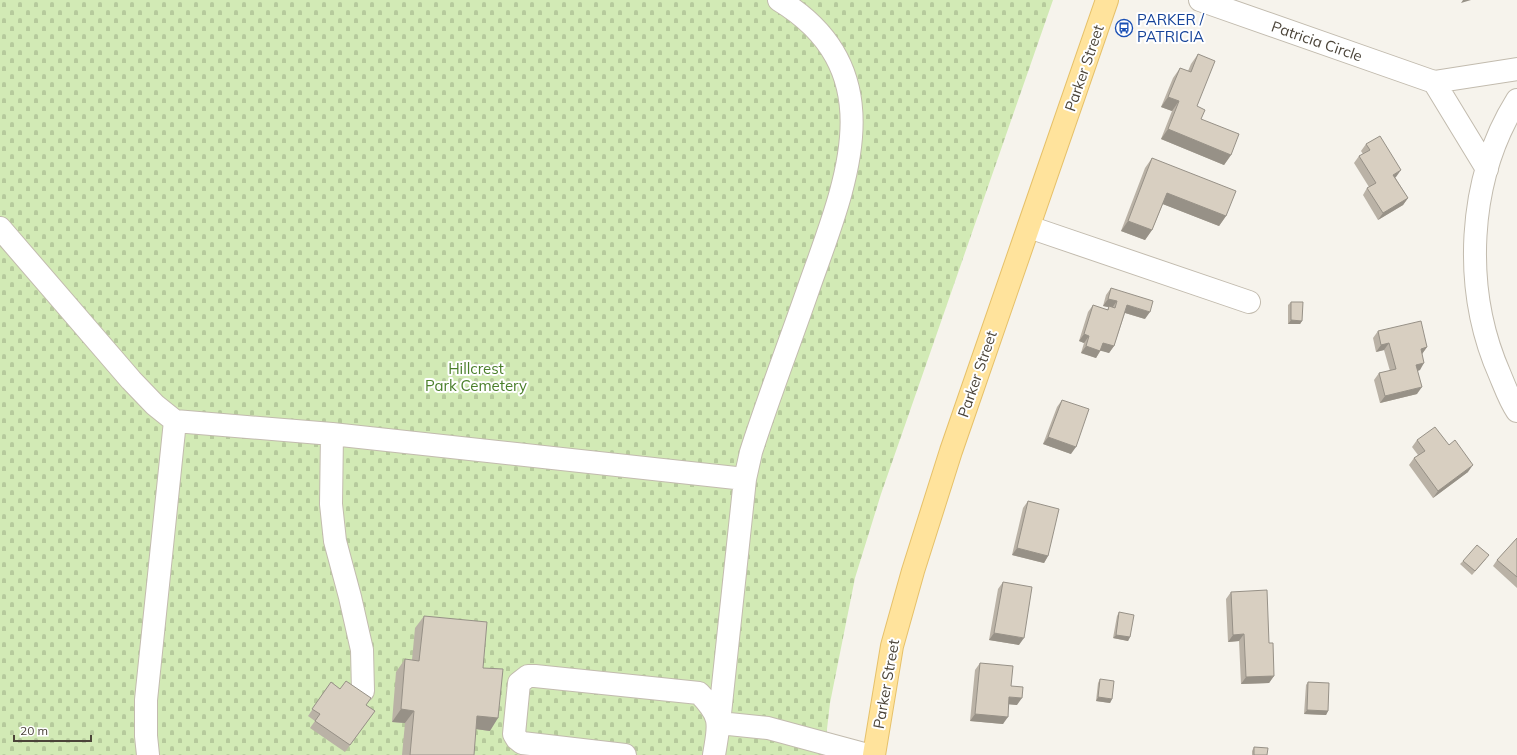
<svg xmlns="http://www.w3.org/2000/svg" width="1517" height="755" viewBox="0 0 1517 755" font-family="Mulish,sans-serif">
<style>
.cemetery{fill:url(#cemetery-stones)}
.lines{fill:none;stroke-linecap:round;stroke-linejoin:round}
.minor-casing{stroke:#c2bbae;stroke-width:24}
.major-casing{stroke:#e6c16a;stroke-width:24}
.minor{stroke:#fff;stroke-width:22}
.major{stroke:#ffe39c;stroke-width:22}
.wall{fill:#bab2a6}
.shaded-wall{fill:#979187}
.building{fill:#d8cfc1;stroke:#979187}
.labels{text-anchor:middle;dominant-baseline:central;stroke-width:4;stroke-linejoin:round;paint-order:stroke}
.transit-label{font-size:15px;fill:#164399;stroke:#fff;text-anchor:start}
.street-label{font-size:15px;fill:#4b4439;stroke:#fff}
.park-label{font-size:15px;fill:#4a7f2a;stroke:#fff}
</style>
<defs>
<pattern id="cemetery-stones" width="16" height="16" patternUnits="userSpaceOnUse"><rect width="16" height="16" fill="#d2eab5"/><path d="M2 7V4a2 2 0 0 1 4 0v3zM10 15v-3a2 2 0 0 1 4 0v3z" fill="#b6ca9c"/></pattern>
</defs>
<rect width="100%" height="100%" fill="#f6f3ec"/>
<path class="cemetery" d="M0,0H1053L881,494L855,578L830,703L824,755H0Z"/>
<g class="lines">
<g class="minor-casing">
<path id="minor" d="M779,0C896,71 845,185 809,287C790,342 769,396 751,452L745,479L719,723L768,728L868,755
M1200,0L1434,82L1517,69
M1434,82L1487,169
M1517,100C1467,180 1462,289 1500,375C1505,387 1510,401 1517,411
M1029,227L1249,302
M0,228L131,380L155,405L175,421L146,700V736L148,755
M175,421L332,434L745,479
M332,434L331,504L335,541L350,597L362,650L363,691
M625,755L522,743L517,739L514,734L519,683L528,676H535L699,693C723,718 719,724 714,755"/>
</g>
<g class="major-casing">
<path id="major" d="M874,755L892,646L913,571L951,451L1107,0"/>
</g>
<use href="#minor" class="minor"/>
<use href="#major" class="major"/>
</g>
<path class="wall" d="M1198,54L1197,106L1201,119L1231,155L1224,165L1161,139L1172,111L1161,107L1173,78L1180,68L1188,71L1191,64Z
M1366,144L1396,177H1395L1408,198L1403,205L1378,220L1363,195L1367,188L1369,187L1354,163L1359,156L1363,154L1361,151Z
M1152,158L1226,216L1219,226L1163,204L1152,230L1145,240L1121,231L1145,168Z
M1111,288L1145,319L1125,313L1114,346L1109,353L1101,350L1096,358L1081,353L1084,343L1079,341L1088,312L1093,305L1107,310L1109,307L1103,306L1106,295Z
M1291,302L1302,321L1300,324H1288V305Z
M1378,331L1427,347L1422,354L1420,370L1418,371L1417,394L1380,403L1374,380L1379,373L1390,371L1384,350L1376,352L1373,338Z
M1062,400L1071,454L1043,444L1057,407Z
M1417,440L1468,472L1433,498L1409,465L1414,458L1418,455L1412,447Z
M1028,501L1048,556L1044,563L1012,555L1023,508Z
M1517,538V588L1493,566L1497,560Z
M1486,559L1472,575L1460,564L1463,561Z
M1003,582L1019,645L989,640L998,589Z
M1231,592L1269,643L1274,676L1269,683L1241,684L1239,641L1228,642L1226,599Z
M1119,612L1130,637L1128,641L1113,638L1117,616Z
M424,616L483,668L490,731L476,729L474,755H402L405,723L392,722L396,672L405,659L412,660L415,628Z
M980,663L1011,686L1017,705L1009,704L1003,724L970,721L975,670Z
M1100,679L1112,699L1110,703L1096,701L1098,683Z
M331,682L340,689L366,705L375,711L345,752L310,728L315,721L308,716Z
M1308,682L1328,711L1326,715L1304,714L1306,685Z
M1254,747L1267,755H1252V751Z"/>
<path class="shaded-wall" d="M1463,0H1471L1461,3Z
M1168,97L1179,101L1172,111L1161,107Z
M1168,129L1231,155L1224,165L1161,139Z
M1401,170L1396,177L1389,182L1393,175Z
M1167,193L1226,216L1219,226L1160,203Z
M1408,198L1403,205L1378,220L1383,213Z
M1128,221L1152,230L1145,240L1121,231Z
M1108,299L1117,301L1112,308L1103,306Z
M1127,305L1150,312L1145,319L1122,312Z
M1291,320L1302,321L1300,324H1288Z
M1084,334L1089,336L1084,343L1079,341Z
M1103,343L1114,346L1109,353L1098,350Z
M1389,343L1384,350L1376,352L1381,345Z
M1086,346L1100,351L1096,358L1081,353Z
M1427,347L1422,354L1421,349Z
M1424,363L1420,370L1411,372L1416,365Z
M1422,387L1417,394L1380,403L1385,396Z
M1048,437L1076,447L1071,454L1043,444Z
M1473,465L1468,472L1433,498L1438,491Z
M1017,548L1048,556L1044,563L1012,555Z
M994,633L1024,638L1019,645L989,640Z
M1244,634L1239,641L1228,642L1233,635Z
M1116,635L1130,637L1128,641L1113,638Z
M1274,676L1269,683L1241,684L1246,677Z
M1009,697L1022,698L1017,705L1005,704Z
M1098,697L1112,699L1110,703L1096,701Z
M401,709L414,711L405,723L392,722Z
M1307,710L1328,711L1326,715L1304,714Z
M975,714L1008,717L1003,724L970,721Z
M477,716L498,718L490,731L468,728Z"/>
<path class="building" d="M1198,54L1215,61L1197,106L1205,110L1201,119L1239,134L1231,155L1168,129L1179,101L1168,97L1180,68L1191,72Z
M1380,136L1401,170L1393,175L1408,198L1383,213L1367,188L1376,183L1359,156L1370,150L1366,144Z
M1152,158L1236,191L1226,216L1167,193L1152,230L1128,221Z
M1111,288L1153,301L1150,312L1127,305L1114,346L1103,343L1100,351L1086,346L1089,336L1084,334L1093,305L1108,310L1109,306L1115,308L1117,301L1108,299Z
M1291,302H1303L1302,321L1291,320Z
M1421,321L1427,347L1421,349L1424,363L1416,365L1422,387L1385,396L1379,373L1396,369L1389,343L1381,345L1378,331Z
M1062,400L1089,409L1076,447L1048,437Z
M1435,427L1449,445L1455,440L1473,465L1438,491L1414,458L1425,451L1417,440Z
M1028,501L1059,509L1048,556L1017,548Z
M1517,538V577L1497,560Z
M1477,545L1489,555L1475,571L1463,561Z
M1003,582L1032,587L1024,638L994,633Z
M1267,590L1269,643H1273L1274,676L1246,677L1244,634L1233,635L1231,592Z
M1119,612L1134,615L1130,637L1116,635Z
M424,616L487,622L483,668L503,669L498,718L477,716L474,755H410L414,711L401,709L405,659L419,661Z
M980,663L1013,666L1011,686L1023,687L1022,698L1009,697L1008,717L975,714Z
M1100,679L1114,681L1112,699L1098,697Z
M346,681L371,698L366,705L375,711L350,745L315,721L320,714L312,709L331,682L340,689Z
M1308,682L1329,683L1328,711L1307,710Z
M1254,747L1268,748L1267,755H1254Z"/>
<defs>
<g id="bus-ring" transform="scale(0.9)"><circle r="9.5" fill="#fff" stroke="#1a4fb4" stroke-width="1.5"/><path d="M-5-6H5V4H4V6H2V4H-2V6H-4V4H-5ZM-3.5-4V0h7V-4ZM-3.5 1.2v1.5H-2V1.2ZM2 1.2v1.5H3.5V1.2Z" fill="#1a4fb4"/></g>
</defs>
<g fill-rule="evenodd">
<use href="#bus-ring" x="1124" y="28"/>
</g>
<g class="labels">
<g class="transit-label">
<text x="1137" y="19">PARKER /<tspan x="1137" dy="17">PATRICIA</tspan></text>
</g>
<g class="street-label">
<text transform="translate(1317 41) rotate(19)">Patricia Circle</text>
<text transform="translate(1084 68) rotate(-71)">Parker Street</text>
<text transform="translate(977 374) rotate(-71)">Parker Street</text>
<text transform="translate(886 684) rotate(-80)">Parker Street</text>
</g>
<g class="park-label">
<text x="476" y="368">Hillcrest<tspan x="476" dy="17">Park Cemetery</tspan></text>
</g>
</g>
<path d="M14 735v6h77v-6" fill="none" stroke="#4b4439" stroke-width="2"/>
<text x="20" y="735" font-size="12" fill="#4b4439" stroke="#ffffff" stroke-width="3" paint-order="stroke">20 m</text>
</svg>
